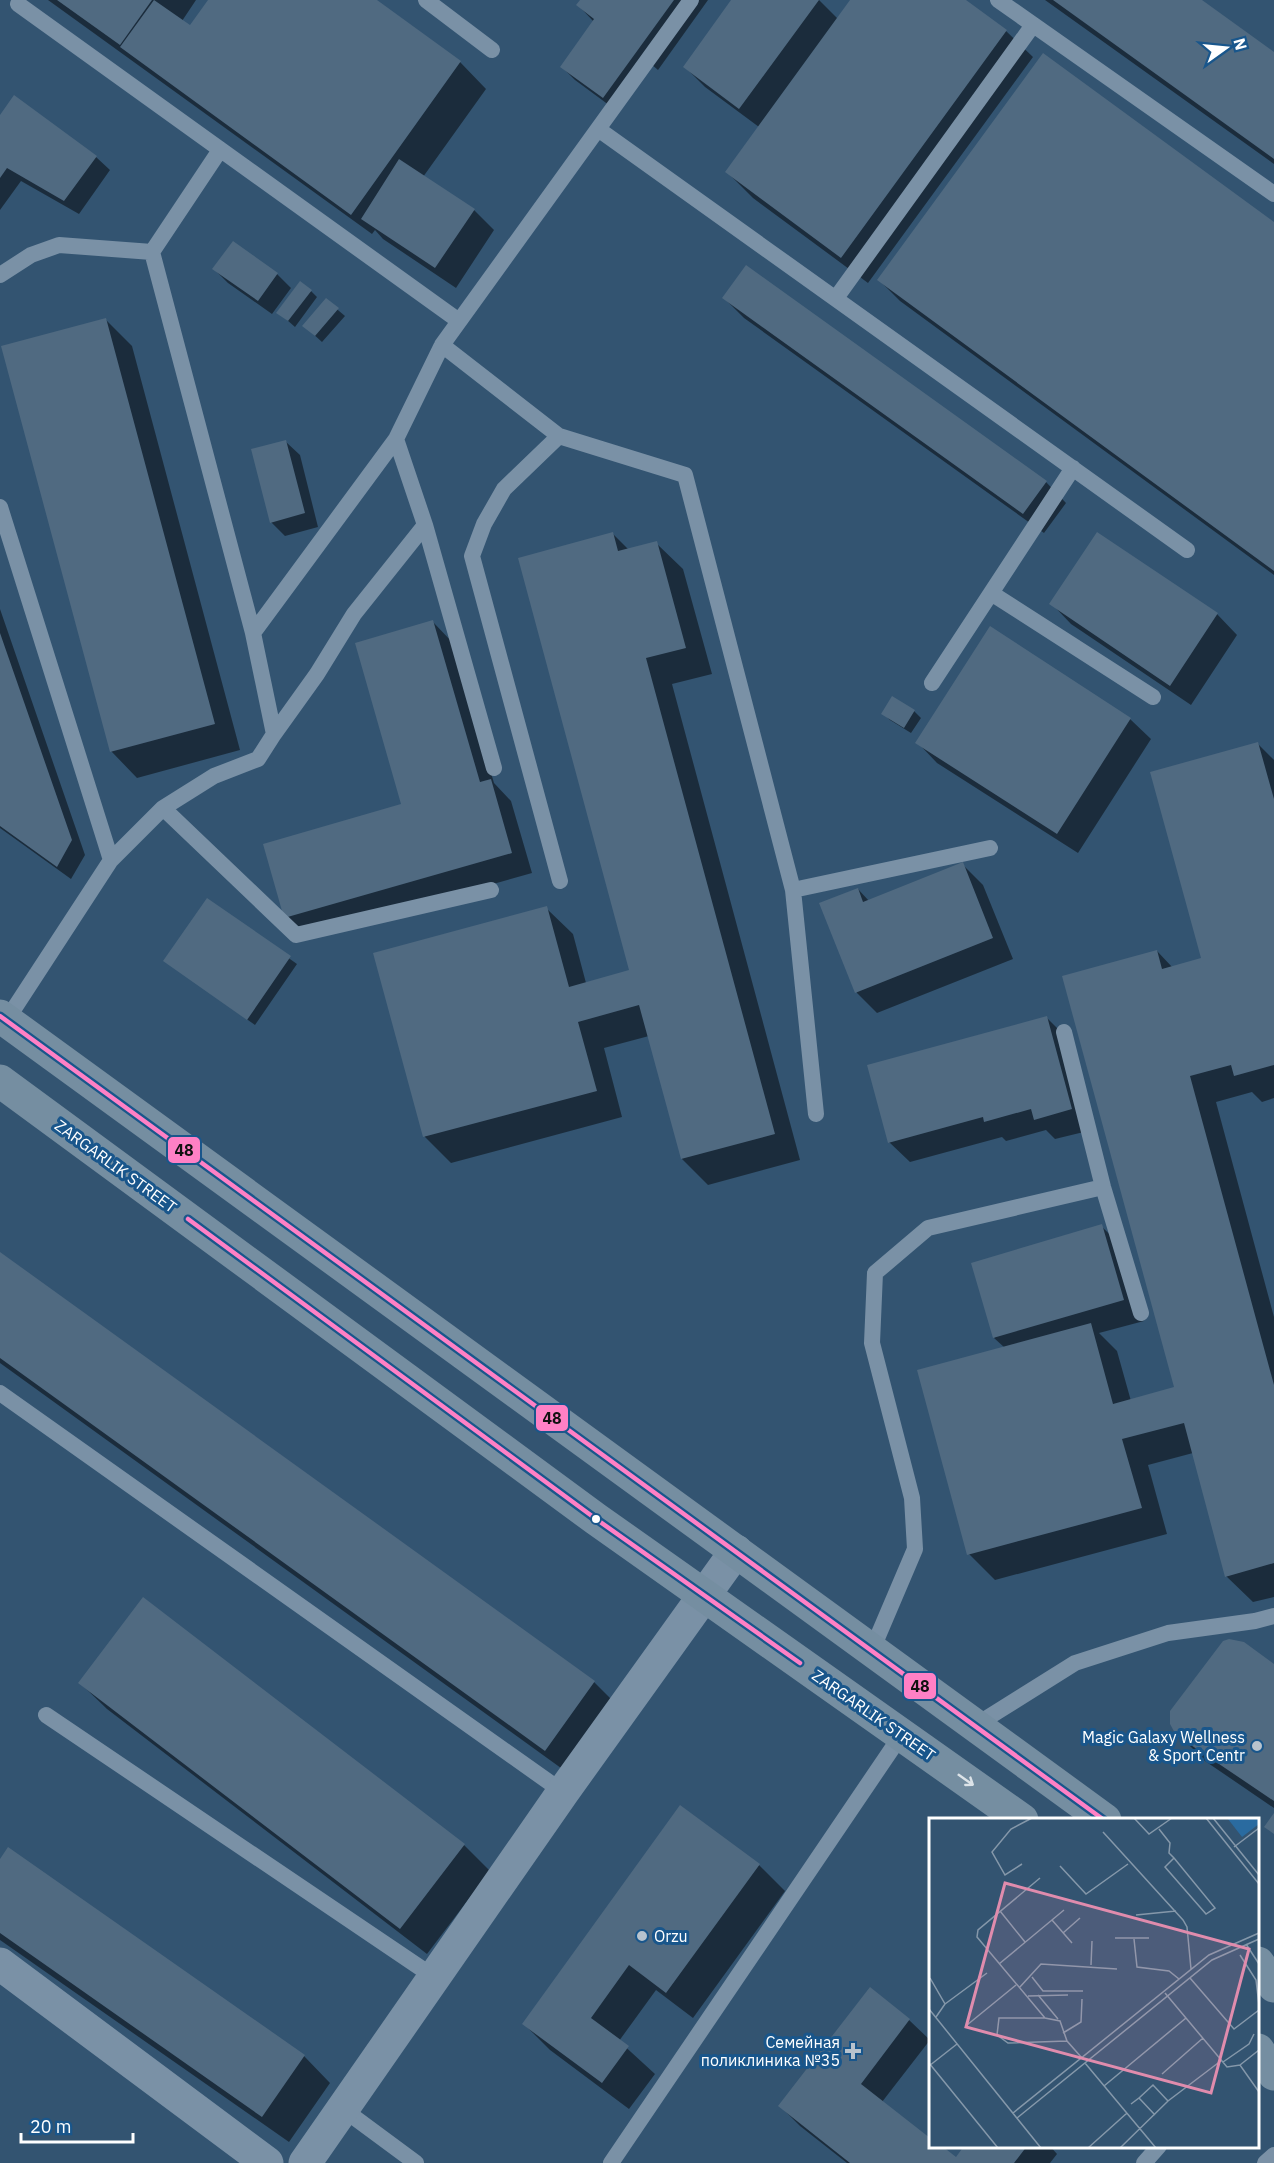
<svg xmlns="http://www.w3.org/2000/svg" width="1274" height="2163" viewBox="0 0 1274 2163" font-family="'IBM Plex Sans',sans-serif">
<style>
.shadow{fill:#0007}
.building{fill:#506a81}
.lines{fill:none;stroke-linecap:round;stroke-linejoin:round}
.lane{stroke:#7a91a6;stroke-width:16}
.street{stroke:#7a91a6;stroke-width:33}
.secondary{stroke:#758ea1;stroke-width:33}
.bus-1-casing{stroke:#19568b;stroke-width:9}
.bus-1{stroke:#ff80c5;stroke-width:4.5}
.oneway{stroke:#dce3e8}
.bus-dot{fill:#fff;stroke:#19568b;stroke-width:2}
.poi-dot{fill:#b8c3cd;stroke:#19568b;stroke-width:2}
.labels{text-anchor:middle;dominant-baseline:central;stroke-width:6;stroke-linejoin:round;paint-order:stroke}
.street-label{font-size:16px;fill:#fff;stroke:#19568b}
.poi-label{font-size:16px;fill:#fff;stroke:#19568b;text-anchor:end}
.inset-road{fill:none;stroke:#8598aa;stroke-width:1.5}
.view{fill:#e08cad;fill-opacity:0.15;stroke:#e08cad;stroke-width:3}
.inset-edge{fill:none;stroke:#fff;stroke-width:3}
.line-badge{stroke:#19568b;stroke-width:2}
.pale-badge-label{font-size:16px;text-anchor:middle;font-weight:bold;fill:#111}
</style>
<rect width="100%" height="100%" fill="#335471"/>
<path class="shadow" d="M48,0H196L182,21L196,31L210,0H374L460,62L486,89L423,177L474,210L494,230L456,288L383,239L375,230L372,234Z
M581,0H708L658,70L651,64L617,111L575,80L562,67L594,22L578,5Z
M733,0H819L838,19L852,0H964L1006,31L1033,57L868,283L753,198L727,172L759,127L705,87L685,67Z
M1045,0H1200L1274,53V164Z
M0,117L96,157L110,170L79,214L21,181L0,210Z
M1274,224V575L900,301L879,280Z
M214,269L277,274L291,288L272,314L228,283Z
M311,291L317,297L295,327L278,312Z
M724,298L1046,482L1066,503L1044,533L744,318Z
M326,300L345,316L322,342L311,332Z
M105,319L132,346L240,750L137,778L111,751Z
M286,442L300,455L318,527L285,536L271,522Z
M613,534L629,550L656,543L683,569L712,674L672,684L800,1160L708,1185L682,1159L649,1036L604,1048L622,1117L451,1163L425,1137L375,954L546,908L573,934L586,983L631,971Z
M1051,603L1217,614L1237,635L1191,705L1071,624Z
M0,609L85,855L71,879L0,828Z
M433,622L453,643L494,783L511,801L532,873L306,937L285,917L403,805Z
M893,698L914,711L921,718L911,733L890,720L883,713Z
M1130,719L1151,739L1078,853L937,763L917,742Z
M1258,744L1274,760V1098L1262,1102L1252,1092L1216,1102L1274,1317V1597L1253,1602L1226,1576L1193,1453L1148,1465L1167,1534L995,1580L969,1554L1005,1348L994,1338L1101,1226L1122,1246L1144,1321L1099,1333L1117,1351L1131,1401L1176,1388L1157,951L1173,968L1203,960Z
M962,864L983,885L1013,959L877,1013L857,993L821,904L858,889L869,901Z
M207,900L297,964L255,1025L165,961Z
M1047,1018L1067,1038L1092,1130L1055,1139L1046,1130L1006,1141L1002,1137L910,1162L889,1142Z
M0,1254L594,1682L620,1708L572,1776L0,1363Z
M1274,1666V1808L1205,1761L1178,1734Z
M80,1683L464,1845L490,1871L427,1954L107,1709Z
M0,1861L304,2056L330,2083L289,2142L0,1940Z
M759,1865L785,1891L693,2018L656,1990L619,2041L655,2074L629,2109L550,2050L524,2024Z
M870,1990L909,2020L930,2040L882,2102L930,2140V2146L956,2160L966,2146H1050L1057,2154L1050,2163H847L800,2126L780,2106Z"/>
<path class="building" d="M57,0H152L120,45Z
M154,0L190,25L208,0H377L461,61L351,215L120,47Z
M580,0H674L603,98L560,67L594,19L576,5Z
M731,0H819L739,109L683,67Z
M850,0H966L1007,30L841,258L725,172Z
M1053,0H1202L1274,52V159Z
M1043,53L1274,222V571L877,280Z
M14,95L97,156L64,201L7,168L0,178V115Z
M399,159L475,209L435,268L361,219Z
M233,241L278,273L258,301L212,269Z
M746,265L1047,481L1023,514L722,298Z
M300,281L312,290L288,321L276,313Z
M326,298L339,308L315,336L302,326Z
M106,318L215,724L110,752L1,346Z
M286,440L305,513L270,523L251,449Z
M613,532L618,551L657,541L686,648L646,658L775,1134L681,1159L639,1005L578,1022L597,1091L423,1137L373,953L547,906L569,987L629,970L518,558Z
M1097,532L1218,613L1170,686L1049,604Z
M433,620L480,782L491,779L512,853L284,918L263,844L401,804L355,643Z
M990,626L1131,718L1057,834L915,743Z
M0,633L72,840L57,867L0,826Z
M892,696L915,710L904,728L881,714Z
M1258,742L1274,799V1065L1234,1076L1231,1065L1190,1076L1274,1385V1563L1225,1577L1184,1423L1122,1439L1142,1508L967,1555L917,1370L1091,1323L1113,1404L1174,1387L1062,976L1157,950L1162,969L1201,958L1150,772Z
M963,862L993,938L855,993L819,903L858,888L863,902Z
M207,898L291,956L247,1020L163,961Z
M1047,1016L1072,1109L1034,1120L1031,1109L984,1122L983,1117L888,1143L867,1065Z
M1102,1224L1124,1300L993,1338L971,1263Z
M0,1252L595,1681L545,1751L0,1358Z
M143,1597L465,1844L400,1929L78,1683Z
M1229,1639L1244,1642L1274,1664V1801L1176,1735L1170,1724V1711L1223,1641Z
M680,1805L760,1864L666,1993L629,1965L591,2018L629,2046L602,2083L522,2024Z
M1274,1813V1834L1264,1827Z
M8,1847L305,2055L262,2117L0,1933V1859Z
M870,1987L910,2019L861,2084L930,2138V2146H942L956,2157L964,2146H1027L1014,2163H850L778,2106Z"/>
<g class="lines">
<path class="lane" d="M426,0L492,50
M998,0L1274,194
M18,4L459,321
M598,129L1187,550
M152,252L220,150
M0,275L31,255L59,245L152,252L253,633
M836,298L1033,25
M442,345L559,436L685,475L793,890L816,1114
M559,436L504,489L484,524L472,556L560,881
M396,439L425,525L494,768
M0,507L111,860
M991,593L1153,697
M932,683L1073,468
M274,734L317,674L354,614L425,525
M163,808L296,935L491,890
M793,890L990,848
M6,1021L111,860L163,808L214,776L258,759L274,734L253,633L396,439L442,345L691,0
M1064,1032L1103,1187L1141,1313
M0,1393L563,1792
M872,1650L915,1549L912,1498L872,1343L875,1273L928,1228L1103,1187
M46,1715L434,1977
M976,1725L1075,1663L1168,1633L1255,1621L1274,1616
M343,2109L416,2163
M611,2163L902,1734
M1144,2163L1159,2146
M1265,2163L1274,2155"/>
<path class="street" d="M0,1964L267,2163
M305,2163L563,1792L736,1551"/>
<path class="secondary" d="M0,1016L1105,1820
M0,1081L596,1519L1022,1820
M1258,1963L1274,1986
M1258,2050L1274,2074"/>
<g class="bus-1-casing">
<path id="bus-1" d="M0,1016L1104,1820
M188,1219L596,1519L800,1663"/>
</g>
<use href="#bus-1" class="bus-1"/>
</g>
<defs><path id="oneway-shaft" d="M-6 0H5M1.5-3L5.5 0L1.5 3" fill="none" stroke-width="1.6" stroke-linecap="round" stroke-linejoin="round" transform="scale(1.5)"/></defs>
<use class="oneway" href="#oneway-shaft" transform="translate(966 1780) rotate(35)"/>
<circle class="bus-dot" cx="596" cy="1519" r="5"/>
<g class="poi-dot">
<circle cx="1257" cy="1746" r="6"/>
<circle cx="642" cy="1936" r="6"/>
<path d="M850 2042h6v6h6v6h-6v6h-6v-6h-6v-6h6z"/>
</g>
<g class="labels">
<g class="street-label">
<text transform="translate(116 1166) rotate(36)">ZARGARLIK STREET</text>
<text transform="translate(874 1715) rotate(35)">ZARGARLIK STREET</text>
</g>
<g class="poi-label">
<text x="1245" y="1737">Magic Galaxy Wellness<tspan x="1245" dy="18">&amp; Sport Centr</tspan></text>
<text x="654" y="1936" text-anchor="start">Orzu</text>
<text x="840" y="2042">Семейная<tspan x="840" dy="18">поликлиника №35</tspan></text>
</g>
</g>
<g transform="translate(929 1818)">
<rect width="330" height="330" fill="#335471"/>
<path d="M330,0V6L313,19L299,1Z" fill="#2a6ba0"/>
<path class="inset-road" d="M205,0L220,16L243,0M277,0L330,66M284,0L330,57M230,11L241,25L240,35L245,40L286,90L277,96L236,49L245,40M174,14L254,102L258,109L262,151M305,29L330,10M93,46L76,57L63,34L82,11L103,0M131,48L157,76L199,46M111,60L49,112L48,119L116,200L131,203L138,223L153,240M71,93L96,124M207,97L247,93M123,102L143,125M134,115L151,100M186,120H220M205,121L208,149L240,153L250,161M317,126L330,146M311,137L327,162L330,187M70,146L135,92M162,147L163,123M103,159L114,173H154M1,160L16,186L7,199M261,160L305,211L330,192M90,170L112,146L188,151M236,175L298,249L311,247L330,274M109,177L129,201M99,178L139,177M16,186L58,155M0,191L112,330M116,200H70L68,217L79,225L138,223M38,207L87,167M134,215L152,204L153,181M294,244L320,226L325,216M0,245L69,330M156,245L227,330M311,247L330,232M0,248L28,226M233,256L274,220M175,268L257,200M210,280L224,267L239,283M202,286L210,280L226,297M84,295L280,137L330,115M88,300L283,142L330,121M159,330L198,295M191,330L239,283L293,242"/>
<path class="view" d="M76,65L320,131L282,275L37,209Z"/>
<rect width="330" height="330" class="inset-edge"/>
</g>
<g class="line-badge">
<rect x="167" y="1136" width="34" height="28" rx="6" fill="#ff80c5"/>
<rect x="535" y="1404" width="34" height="28" rx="6" fill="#ff80c5"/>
<rect x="903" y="1672" width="34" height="28" rx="6" fill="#ff80c5"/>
</g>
<g class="pale-badge-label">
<text x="184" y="1156">48</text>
<text x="552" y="1424">48</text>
<text x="920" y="1692">48</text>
</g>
<g transform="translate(1226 48) rotate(75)" stroke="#19568b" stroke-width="4.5" paint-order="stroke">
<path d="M0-4.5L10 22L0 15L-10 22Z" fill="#ffffff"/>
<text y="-9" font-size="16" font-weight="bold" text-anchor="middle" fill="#ffffff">N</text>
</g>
<path d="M21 2133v9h112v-9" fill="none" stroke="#ffffff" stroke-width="3"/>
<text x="30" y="2133" font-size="18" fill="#ffffff" stroke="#19568b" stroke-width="4.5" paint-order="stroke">20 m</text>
</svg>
